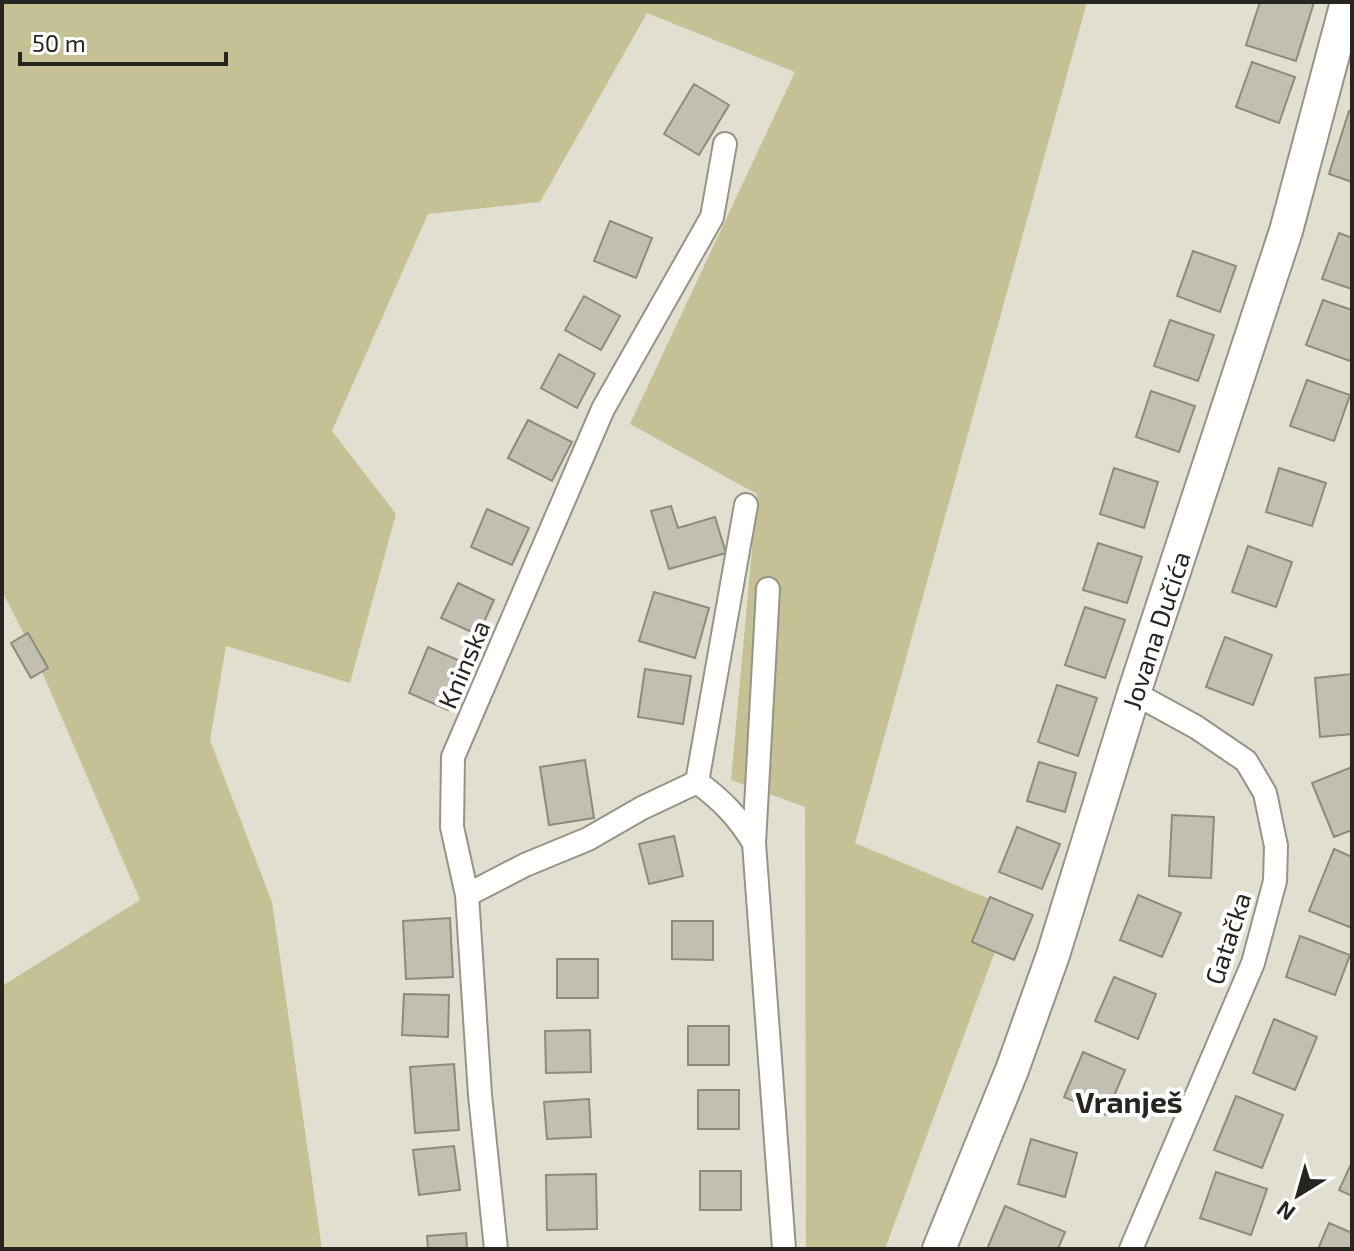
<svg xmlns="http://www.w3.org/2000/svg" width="1354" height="1251" viewBox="0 0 1354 1251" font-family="'Exo 2',sans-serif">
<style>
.green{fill:#c6c195}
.building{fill:#c1bfaf;stroke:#8d8b7c;stroke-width:2}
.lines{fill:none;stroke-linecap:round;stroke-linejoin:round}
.street-casing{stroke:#969485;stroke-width:26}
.secondary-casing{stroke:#969485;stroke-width:36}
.street{stroke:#fff;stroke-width:22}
.secondary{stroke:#fff;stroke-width:32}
.labels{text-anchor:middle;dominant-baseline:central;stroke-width:8;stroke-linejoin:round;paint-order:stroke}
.street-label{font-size:26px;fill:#26251f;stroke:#fff}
.quarter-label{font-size:30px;font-weight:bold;fill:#26251f;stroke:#fff}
</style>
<rect width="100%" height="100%" fill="#e1dfcf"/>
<path class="green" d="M2,2H1087L855,843L1011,908L885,1249H806L805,807L731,780L757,494L630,424L795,72L647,13L540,202L428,214L332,431L396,514L350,683L226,646L210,740L272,902L322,1249H2V986L140,900L37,660L2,591Z"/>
<path class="building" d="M1260,2H1314L1296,61L1246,45Z
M1252,62L1295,77L1279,123L1236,107Z
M694,84L729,105L699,155L664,134Z
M1349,111L1352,112V182L1329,174Z
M610,221L652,238L636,278L594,261Z
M1339,233L1352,238V289L1322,279Z
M1193,251L1236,266L1220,312L1177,296Z
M584,296L620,316L601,350L565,330Z
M1323,300L1352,310V354L1350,361L1306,345Z
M1170,320L1214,335L1198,381L1154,366Z
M559,354L595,374L577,408L541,388Z
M1307,380L1350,395L1334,441L1290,426Z
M1151,391L1195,406L1179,452L1136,437Z
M528,420L572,442L552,481L508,458Z
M1114,468L1158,482L1144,528L1100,514Z
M1279,468L1326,483L1312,526L1266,512Z
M671,506L678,528L715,517L726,553L669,569L651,511Z
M487,509L529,528L512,565L471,547Z
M1098,543L1142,557L1127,603L1083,590Z
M1248,546L1292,562L1276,607L1232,592Z
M458,583L494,600L478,635L441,618Z
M654,592L709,608L695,658L639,641Z
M1085,607L1125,620L1105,678L1065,665Z
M28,633L48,668L31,678L11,643Z
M1225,637L1272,655L1253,705L1206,687Z
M428,647L467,664L448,710L409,693Z
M645,669L691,676L683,724L638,717Z
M1352,674V734L1320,737L1315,678Z
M1057,685L1097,698L1078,756L1038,742Z
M585,760L594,818L549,825L540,767Z
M1039,762L1076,773L1065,812L1027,801Z
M1352,767V830L1334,837L1312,783Z
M1172,815L1214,817L1211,878L1169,876Z
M1017,827L1060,844L1042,889L999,872Z
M674,836L683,876L649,884L639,844Z
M1334,849L1352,857V928L1309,911Z
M1138,895L1181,913L1162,957L1120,940Z
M990,897L1033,915L1014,960L972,942Z
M450,918L453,977L406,979L403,921Z
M672,921H713V960L672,959Z
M1300,936L1350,955L1335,995L1286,977Z
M557,959H598V998H557Z
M1114,977L1156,994L1138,1039L1095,1021Z
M404,994L449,995L448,1037L402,1035Z
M1274,1019L1317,1037L1295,1090L1253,1073Z
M688,1026H729V1065H688Z
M590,1030L591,1072L546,1073L545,1031Z
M1083,1052L1125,1070L1106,1115L1064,1097Z
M454,1064L459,1130L415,1133L410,1067Z
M698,1090H739V1129H698Z
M1236,1096L1283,1115L1262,1168L1214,1150Z
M589,1099L591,1137L547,1139L544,1102Z
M1031,1139L1077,1153L1065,1197L1018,1184Z
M454,1146L460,1190L419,1195L413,1150Z
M1352,1162V1196L1339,1190Z
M700,1171H741V1210H700Z
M1216,1172L1267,1189L1251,1235L1200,1218Z
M596,1174L597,1229L547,1230L546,1175Z
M1005,1206L1065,1232L1058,1249H987Z
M1329,1223L1352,1233V1249H1318Z
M466,1233L467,1249H428L427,1236Z"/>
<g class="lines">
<g class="street-casing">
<path id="street" d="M697,782C722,800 738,817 754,843L784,1249
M697,782L746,505
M754,843L768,589
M467,895L525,865L588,839L642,808L697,782
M496,1249L480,1095L467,895L452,827L453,757L603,409L712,217L725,144
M1131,1249L1253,963L1275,881L1276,846L1265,793L1246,761L1196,727L1134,693"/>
</g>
<g class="secondary-casing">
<g id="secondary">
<path id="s1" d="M939,1249L1012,1070L1053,955L1134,693L1286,231L1347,2"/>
</g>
</g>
<use href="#street" class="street"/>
<use href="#secondary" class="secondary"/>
</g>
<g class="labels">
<g class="street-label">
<text stroke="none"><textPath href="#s1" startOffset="656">Jovana Dučića</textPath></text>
<text transform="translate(463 664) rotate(-67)">Kninska</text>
<text transform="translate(1227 938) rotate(-72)">Gatačka</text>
</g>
<g class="quarter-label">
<text x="1129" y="1101">Vranješ</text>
</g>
</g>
<rect width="1354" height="1251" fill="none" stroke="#26251f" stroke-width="8"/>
<g transform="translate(1298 1195) rotate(217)" stroke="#ffffff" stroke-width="6" paint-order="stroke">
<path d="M0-6L14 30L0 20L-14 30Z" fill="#26251f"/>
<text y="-12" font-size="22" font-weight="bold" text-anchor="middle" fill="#26251f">N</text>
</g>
<path d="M20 52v12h206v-12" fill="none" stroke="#26251f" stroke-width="4"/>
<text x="32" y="52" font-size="24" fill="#26251f" stroke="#ffffff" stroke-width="6" paint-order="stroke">50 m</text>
</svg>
